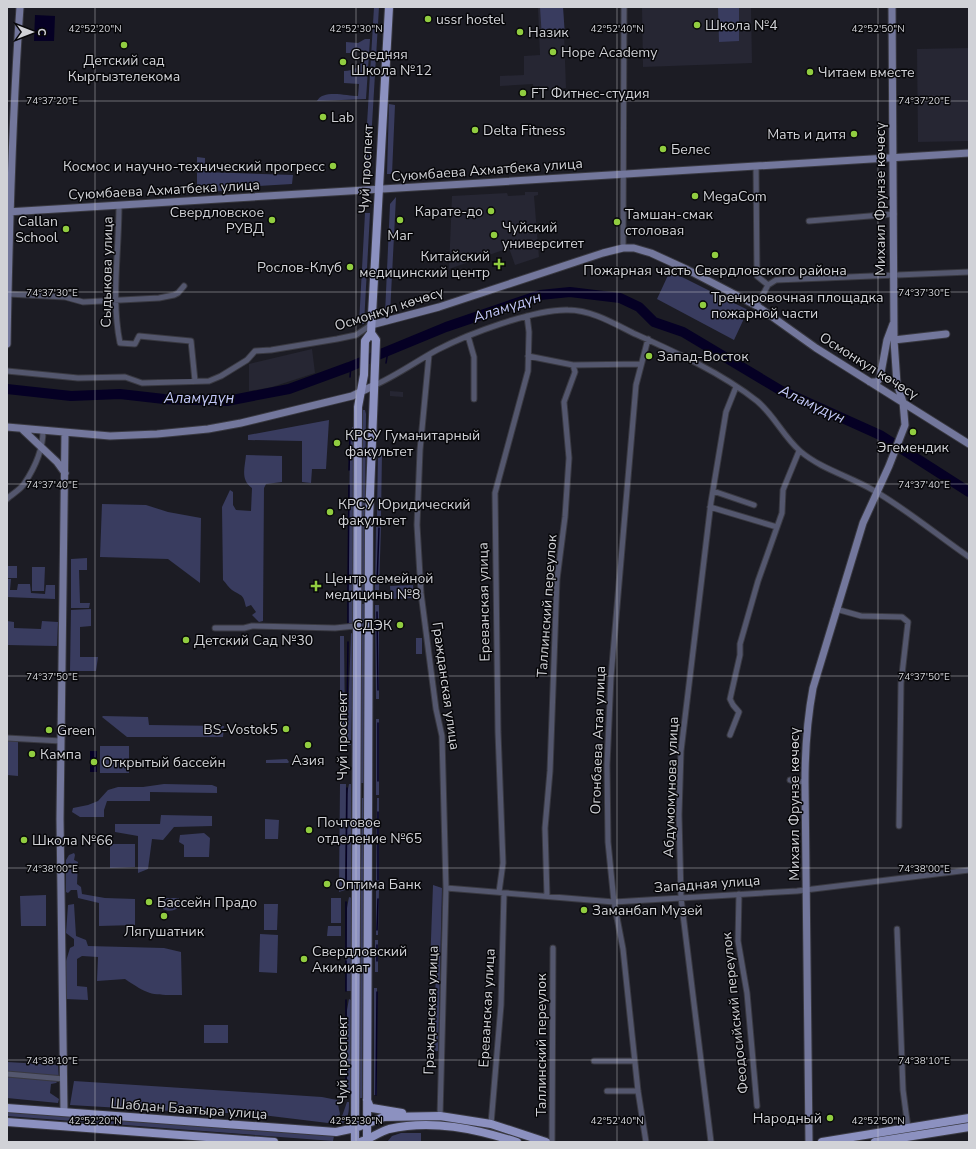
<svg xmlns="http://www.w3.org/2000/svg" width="976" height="1149" viewBox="0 0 976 1149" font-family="'Nunito Sans',sans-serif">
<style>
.built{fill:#262633}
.green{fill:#393c5f}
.water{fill:#050024}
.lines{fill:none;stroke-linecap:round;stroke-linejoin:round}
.stream{stroke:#050024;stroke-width:1.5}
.river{stroke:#050024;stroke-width:10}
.street-casing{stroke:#393941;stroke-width:7}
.secondary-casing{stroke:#393941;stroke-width:9}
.primary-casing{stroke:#393941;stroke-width:10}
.street{stroke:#54576e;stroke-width:5}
.secondary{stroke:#73779c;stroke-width:7}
.primary{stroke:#8c91c0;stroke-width:8}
.ticks{fill:none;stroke:#d1d2d7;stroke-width:1;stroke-opacity:0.45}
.poi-dot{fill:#91cd40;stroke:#07070a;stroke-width:1.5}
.labels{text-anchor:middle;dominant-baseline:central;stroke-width:3;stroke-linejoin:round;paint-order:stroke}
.poi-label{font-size:14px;fill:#d1d2d7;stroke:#07070a;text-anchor:start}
.street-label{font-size:14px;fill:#d1d2d7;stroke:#07070a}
.water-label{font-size:15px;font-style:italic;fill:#c2c7f8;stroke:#07070a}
.ticks-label{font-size:10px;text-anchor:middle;fill:#d1d2d7;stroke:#07070a;stroke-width:3;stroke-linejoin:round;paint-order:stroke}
</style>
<rect width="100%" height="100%" fill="#1c1c24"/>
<path class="built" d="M538,7H563L566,88L534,91L533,84L500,86V76L524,75V56L540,55Z
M642,7H751L752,63L643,67Z
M969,48V141L918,142L917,49Z
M525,192H538V195L534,196L539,257L515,265L509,248L449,269L452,196L507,193L508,196L525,195Z
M312,349L315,373L272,387L249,391V364Z
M390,391L403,392V397L390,396Z"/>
<path class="green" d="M374,7H379L369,175L364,174Z
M540,7H563L565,36L542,38Z
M718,7H739V41L719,42Z
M365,39H370L366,99L317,101C323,89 347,96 358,96L359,84L344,83V71C356,71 367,64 361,50L353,53H346V42L358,43Z
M389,104L395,105L392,174H387Z
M197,157L205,158V172L293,175L292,184L241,187L222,191L203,192L197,185Z
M396,197L390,314H385L390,204Z
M365,213H370L364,324H359Z
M670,271L748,310L734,340L657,299Z
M363,410H365L366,414L364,594H360Z
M329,420L326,469H312L311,483L302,482V441L248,440V435Z
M352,427H354V431L353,624H348L350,438Z
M378,452H382L381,516H377Z
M246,455L282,456V482L266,484L264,488L263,621L259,622L252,615L256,612L251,605L246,607C243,594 243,597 232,590C229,588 226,583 223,580L222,507L230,490L233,492V505L236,510L251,511L252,488C240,480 245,467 246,455Z
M102,504L146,505L168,512L201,518L200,583L168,559L100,557Z
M381,526L379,590H375L376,527Z
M87,558V570H79L80,603H90L89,608H71V559Z
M7,566H17V578H7Z
M32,567H45L44,591H32Z
M7,579H11L10,590H17L18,584H30L31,593L45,594L46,585H55V599L7,597Z
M413,585L414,598L391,599L390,586Z
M361,604H365L364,783H360Z
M375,605H379V699H376Z
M91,609V626L80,627V657H98L96,671H70L71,610Z
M7,621L14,622V628L41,629L42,621L58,622L57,646L7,645Z
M351,633L354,634L351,745H347Z
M340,636H344L345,730H340Z
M416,638H422V654H416Z
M103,716L148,717L149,725L224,726L223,737H127L102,717Z
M376,719H379V795H376Z
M7,741H18V776L7,775Z
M100,746H129V773H100Z
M287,759L289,762L288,763H266V760Z
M164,784L212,785L217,787V793L150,792V801H107L104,810V817H80L72,812L73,808L88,805L98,801L108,790L118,787H143Z
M340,784H346L345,890L339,892Z
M349,784H351V888H347V794Z
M362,798H365L362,1098H358Z
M377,798H379V882H376Z
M161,815L212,816V826L174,827L163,840L152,839L148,869L138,873V836L115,832V824H160Z
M265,819L279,820L278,839H265Z
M204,833L210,838L209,857H184V845L179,842L180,835Z
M110,844H135V867L110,868Z
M74,853L75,855L74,860L78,862L77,884L81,887L82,894L105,898L135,899V925L99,926V903L78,898L77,890H71L68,893L66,892V860L69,855Z
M433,885L442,888L438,1051H433L436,972L430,966Z
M376,890H379L378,935H376Z
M46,895V926H21L20,896Z
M349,897L352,898L351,991H346L347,908Z
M162,898H179V907C175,911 168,912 163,909Z
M331,898H341V923H331Z
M74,904L76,936L86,940L88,946L164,948L181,952L182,995C152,995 150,996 125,979L97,981L98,957L82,956L77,959V986L87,987L88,1000L66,999V961L70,948L74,946V939L66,933L68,905Z
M264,904H278L277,930H264Z
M328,926H341V936H327Z
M260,934L278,935L277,973L259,972Z
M375,940H378V972H375Z
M374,988H377V1095H374Z
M349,999L351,1000V1094H347V1010Z
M204,1025H228V1043H204Z
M7,1062L58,1065L59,1080L56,1083L51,1084L50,1093L59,1099L58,1103L7,1098Z
M74,1081L322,1097L337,1100L340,1114L336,1122L328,1123L246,1113H206L70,1105Z
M347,1102H349C349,1111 349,1122 339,1125Z
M7,1111L334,1136L333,1141L7,1116Z
M401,1133H421V1142H387L392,1136Z"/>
<path class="water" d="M35,15L55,16L54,41H34Z
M90,751H97V772H90Z"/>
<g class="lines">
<path class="stream" d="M386,363L388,351
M350,377L351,366
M349,470L350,436
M377,584L379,528
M348,593L349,485
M377,612L378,690
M348,623V599
M347,716L348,642
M347,720V730
M378,723V781
M378,880V812
M346,886L347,788
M377,930L378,899
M346,952V902
M346,961V991
M377,961V945
M346,1000V1088
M376,1095L377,992"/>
<path class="river" d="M7,389L71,396L120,394L164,399L227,401L289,389L349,367L446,327L540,295L570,292L620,298L639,307L654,322L683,332L780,390L880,435L969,492"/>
<g class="street-casing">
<path id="street" d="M756,166L757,276L768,285L757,306
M119,205C119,251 111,299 120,343L135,344L139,336L191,341L195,381
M809,221L894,214
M623,248L624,7
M768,285L776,280L969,272
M8,294L65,297L83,302L159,298L174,295L178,293L184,286
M468,336L474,357V399
M429,355L420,450L417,525L421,593L436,709L442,736L446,888L440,1116
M528,356L573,365L575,372L564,402L569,458L565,517L557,579L550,771L545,828L547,896
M573,365L641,364
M7,371L78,378L125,377L142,383L209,381L221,376L247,360L255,351L271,350L337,339L356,335L371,325
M373,386C396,376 415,362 437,350C468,334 534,309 568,310C591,310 613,323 633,333C675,352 720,372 757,401C774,415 783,436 800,451C821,469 849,476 873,490C906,509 937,535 969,557
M713,491L754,505
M7,499C12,494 20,490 24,484C34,469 43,449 43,431
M710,507L777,527
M836,609L861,616L902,617L908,622L901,683L899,826
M215,628H244L252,626L335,628L355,626
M730,735L739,712L733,705L730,699L740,655V644L758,581L782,513L783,490L799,451
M7,738L61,741
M790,780L805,782
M446,888L614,902L797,891L969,870
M499,892L503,863L498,732L495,493L528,371L529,332L527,316
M739,894L738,941L747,993L757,1106
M897,929L903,1090L908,1128
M594,1061H635
M7,1074L64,1079
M607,1091H638
M491,1124L501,1005L504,893
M552,1142L553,948
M646,1142L638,1091L623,949L614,902L608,842L607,765L611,677L636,385L648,339
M711,1142L681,898L679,815L681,751L711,502L726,412L736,387"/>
</g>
<g class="secondary-casing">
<path id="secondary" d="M892,7L894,340L946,334
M7,212L969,153
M371,325L439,307L603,253L623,248H634L651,253L686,269L757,306L816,348L969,444
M7,344C9,231 12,119 20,7
M870,382H877L880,378L887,340L893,324
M7,427L110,436L157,434L208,429L241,423L352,396L373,386
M22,429L57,462L65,473
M64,1112L60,819L65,433
M809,1142L805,782C805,750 807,720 813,688L863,523L889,466L905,425L903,402L897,384L894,340"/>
</g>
<g class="primary-casing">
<path id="primary" d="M367,1100L370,1107L372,1108L402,1113
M7,1108L336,1132L355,1128L384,1117L440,1116L491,1124L546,1142
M7,1122L274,1142
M355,1142L358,407L364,375L365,341L371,333L389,7
M360,1142C370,1139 379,1132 389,1129C432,1119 476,1129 517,1142
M367,1142L369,519L376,340L371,333
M822,1142L969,1118
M875,1142L969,1127"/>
</g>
<use href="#street" class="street"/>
<use href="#secondary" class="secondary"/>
<use href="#primary" class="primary"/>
</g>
<path class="ticks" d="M95,7V1142M356,7V1142M617,7V1142M878,7V1142M7,101H969M7,292H969M7,484H969M7,676H969M7,868H969M7,1060H969"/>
<g class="poi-dot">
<circle cx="428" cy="19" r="4"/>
<circle cx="697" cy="25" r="4"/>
<circle cx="520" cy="32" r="4"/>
<circle cx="124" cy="45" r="4"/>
<circle cx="553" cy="52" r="4"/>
<circle cx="343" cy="62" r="4"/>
<circle cx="810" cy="72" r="4"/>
<circle cx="523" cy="93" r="4"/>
<circle cx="323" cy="117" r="4"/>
<circle cx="475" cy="130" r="4"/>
<circle cx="854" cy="134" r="4"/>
<circle cx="663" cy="149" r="4"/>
<circle cx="333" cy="166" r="4"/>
<circle cx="695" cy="196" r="4"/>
<circle cx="491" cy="211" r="4"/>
<circle cx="272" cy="220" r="4"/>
<circle cx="400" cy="220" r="4"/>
<circle cx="617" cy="222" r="4"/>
<circle cx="66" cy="229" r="4"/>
<circle cx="494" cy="235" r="4"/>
<circle cx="715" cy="255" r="4"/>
<path d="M497 258h4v4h4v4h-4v4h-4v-4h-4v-4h4z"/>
<circle cx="350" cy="267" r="4"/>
<circle cx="703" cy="305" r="4"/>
<circle cx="649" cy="356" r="4"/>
<circle cx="913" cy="432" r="4"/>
<circle cx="337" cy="443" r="4"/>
<circle cx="330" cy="512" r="4"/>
<path d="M314 580h4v4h4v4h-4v4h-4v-4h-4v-4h4z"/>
<circle cx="400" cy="625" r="4"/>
<circle cx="186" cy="640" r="4"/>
<circle cx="286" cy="729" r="4"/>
<circle cx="49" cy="730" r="4"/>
<circle cx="308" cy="745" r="4"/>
<circle cx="32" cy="754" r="4"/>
<circle cx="94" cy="762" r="4"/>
<circle cx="309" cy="830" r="4"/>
<circle cx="24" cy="840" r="4"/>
<circle cx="327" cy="884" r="4"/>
<circle cx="149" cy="902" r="4"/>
<circle cx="584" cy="910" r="4"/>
<circle cx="164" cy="916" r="4"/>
<circle cx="304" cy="959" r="4"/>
<circle cx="830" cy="1118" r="4"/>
</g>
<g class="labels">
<g class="poi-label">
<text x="436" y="19">ussr hostel</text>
<text x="705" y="25">Школа №4</text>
<text x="528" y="32">Назик</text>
<text x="561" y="52">Hope Academy</text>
<text x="351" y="54">Средняя<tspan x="351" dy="16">Школа №12</tspan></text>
<text x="124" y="60" text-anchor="middle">Детский сад<tspan x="124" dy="16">Кыргызтелекома</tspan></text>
<text x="818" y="72">Читаем вместе</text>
<text x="531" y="93">FT Фитнес-студия</text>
<text x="331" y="117">Lab</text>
<text x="483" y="130">Delta Fitness</text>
<text x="846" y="134" text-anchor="end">Мать и дитя</text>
<text x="671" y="149">Белес</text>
<text x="325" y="166" text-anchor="end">Космос и научно-технический прогресс</text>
<text x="703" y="196">MegaCom</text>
<text x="483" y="211" text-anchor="end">Карате-до</text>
<text x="264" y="212" text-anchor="end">Свердловское<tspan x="264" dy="16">РУВД</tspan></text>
<text x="625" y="214">Тамшан-смак<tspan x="625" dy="16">столовая</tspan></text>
<text x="58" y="221" text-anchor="end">Callan<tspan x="58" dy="16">School</tspan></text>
<text x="502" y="227">Чуйский<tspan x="502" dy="16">университет</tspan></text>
<text x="400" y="235" text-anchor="middle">Маг</text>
<text x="490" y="256" text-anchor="end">Китайский<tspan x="490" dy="16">медицинский центр</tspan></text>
<text x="342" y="267" text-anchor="end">Рослов-Клуб</text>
<text x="715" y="270" text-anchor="middle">Пожарная часть Свердловского района</text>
<text x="711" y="297">Тренировочная площадка<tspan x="711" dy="16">пожарной части</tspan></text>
<text x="657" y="356">Запад-Восток</text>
<text x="345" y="435">КРСУ Гуманитарный<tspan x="345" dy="16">факультет</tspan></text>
<text x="913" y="447" text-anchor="middle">Эгемендик</text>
<text x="338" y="504">КРСУ Юридический<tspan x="338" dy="16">факультет</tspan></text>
<text x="325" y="578">Центр семейной<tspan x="325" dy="16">медицины №8</tspan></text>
<text x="392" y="625" text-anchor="end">СДЭК</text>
<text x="194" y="640">Детский Сад №30</text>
<text x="278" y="729" text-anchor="end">BS-Vostok5</text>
<text x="57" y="730">Green</text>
<text x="40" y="754">Кампа</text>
<text x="308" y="760" text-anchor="middle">Азия</text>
<text x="102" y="762">Открытый бассейн</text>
<text x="317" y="822">Почтовое<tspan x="317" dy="16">отделение №65</tspan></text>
<text x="32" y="840">Школа №66</text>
<text x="335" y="884">Оптима Банк</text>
<text x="157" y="902">Бассейн Прадо</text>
<text x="592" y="910">Заманбап Музей</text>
<text x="164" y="931" text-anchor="middle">Лягушатник</text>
<text x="312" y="951">Свердловский<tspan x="312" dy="16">Акимиат</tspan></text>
<text x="822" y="1118" text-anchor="end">Народный</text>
</g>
<g class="street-label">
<text transform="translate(366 169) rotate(-87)">Чуй проспект</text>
<text transform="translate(487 170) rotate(-4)">Суюмбаева Ахматбека улица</text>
<text transform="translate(164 190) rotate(-3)">Суюмбаева Ахматбека улица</text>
<text transform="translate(880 199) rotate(-90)">Михаил Фрунзе көчөсү</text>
<text transform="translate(107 272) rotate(-89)">Сыдыкова улица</text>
<text transform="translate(389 309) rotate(-18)">Осмонкул көчөсү</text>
<text transform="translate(869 366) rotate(32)">Осмонкул көчөсү</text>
<text transform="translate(484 602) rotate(-91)">Ереванская улица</text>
<text transform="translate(547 606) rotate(-86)">Таллинский переулок</text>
<text transform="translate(446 686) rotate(82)">Гражданская улица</text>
<text transform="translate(342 736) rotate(-90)">Чуй проспект</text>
<text transform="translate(598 740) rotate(-88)">Огонбаева Атая улица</text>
<text transform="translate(671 787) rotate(-88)">Абдумомунова улица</text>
<text transform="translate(794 804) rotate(-90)">Михаил Фрунзе көчөсү</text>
<text transform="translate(707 884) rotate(-4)">Западная улица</text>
<text transform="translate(487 1008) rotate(-87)">Ереванская улица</text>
<text transform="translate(431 1010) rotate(-88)">Гражданская улица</text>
<text transform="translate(735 1013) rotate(-96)">Феодосийский переулок</text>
<text transform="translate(541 1045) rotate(-90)">Таллинский переулок</text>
<text transform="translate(342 1060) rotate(-90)">Чуй проспект</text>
<text transform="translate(189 1109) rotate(4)">Шабдан Баатыра улица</text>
</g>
<g class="water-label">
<text transform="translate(507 307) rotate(-18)">Аламүдүн</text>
<text x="199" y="398">Аламүдүн</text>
<text transform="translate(812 404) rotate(25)">Аламүдүн</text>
</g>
</g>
<g class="ticks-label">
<text x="95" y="32">42°52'20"N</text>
<text x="356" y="32">42°52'30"N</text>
<text x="617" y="32">42°52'40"N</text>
<text x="878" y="32">42°52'50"N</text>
<text x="924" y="104">74°37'20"E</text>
<text x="52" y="104">74°37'20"E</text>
<text x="924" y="296">74°37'30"E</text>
<text x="52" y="296">74°37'30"E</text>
<text x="924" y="488">74°37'40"E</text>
<text x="52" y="488">74°37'40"E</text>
<text x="924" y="680">74°37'50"E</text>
<text x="52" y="680">74°37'50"E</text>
<text x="52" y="872">74°38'00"E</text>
<text x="924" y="872">74°38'00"E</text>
<text x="52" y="1064">74°38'10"E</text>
<text x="924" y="1064">74°38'10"E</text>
<text x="95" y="1124">42°52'20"N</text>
<text x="356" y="1124">42°52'30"N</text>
<text x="617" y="1124">42°52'40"N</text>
<text x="878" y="1124">42°52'50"N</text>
</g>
<rect width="976" height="1149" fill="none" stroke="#d1d2d7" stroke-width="16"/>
<g transform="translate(32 32) rotate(90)" stroke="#07070a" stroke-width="3" paint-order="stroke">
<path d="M0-3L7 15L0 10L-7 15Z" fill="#d1d2d7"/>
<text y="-6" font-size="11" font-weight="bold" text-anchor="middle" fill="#d1d2d7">С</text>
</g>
</svg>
